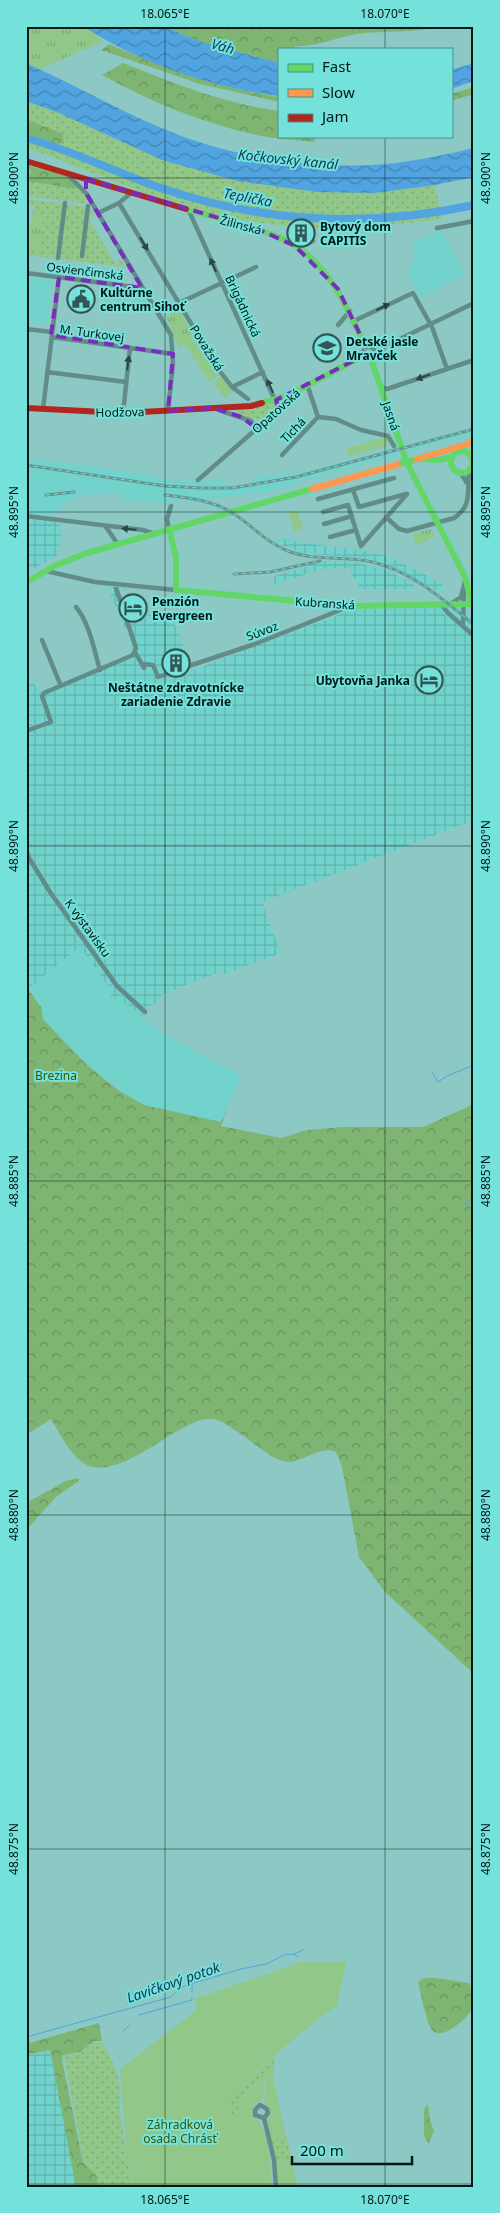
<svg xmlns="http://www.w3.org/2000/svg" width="500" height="2213" viewBox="0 0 500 2213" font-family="'Noto Sans',sans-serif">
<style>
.built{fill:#72d2cc}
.industrial{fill:url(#industrial-grid)}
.grass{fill:url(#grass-dots)}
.forest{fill:url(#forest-crowns)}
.park{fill:url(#park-tufts)}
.garden{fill:#91c789}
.water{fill:url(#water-waves)}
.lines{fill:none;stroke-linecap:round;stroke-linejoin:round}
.stream{stroke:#51a4df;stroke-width:1}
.river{stroke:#51a4df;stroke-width:8}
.street{stroke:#628c88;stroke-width:4.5}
.fast{stroke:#63d668;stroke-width:6}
.slow{stroke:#ff974d;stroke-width:6}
.jam{stroke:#b3261e;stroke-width:6}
.rail-casing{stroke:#689491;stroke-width:3}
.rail{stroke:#74e1da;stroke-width:1;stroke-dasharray:4;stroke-linecap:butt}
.fast-bridge{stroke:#63d668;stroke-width:7}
.oneway{fill:#284745}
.marked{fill:none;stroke:#7b2cbf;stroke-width:4;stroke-dasharray:10 6;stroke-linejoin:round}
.ticks{fill:none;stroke:#021918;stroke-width:1;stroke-opacity:0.45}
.labels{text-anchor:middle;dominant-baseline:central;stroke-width:4;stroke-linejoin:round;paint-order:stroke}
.street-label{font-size:12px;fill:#021918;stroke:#74e1da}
.poi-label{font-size:12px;font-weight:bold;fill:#021918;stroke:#74e1da;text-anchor:start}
.park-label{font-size:12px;fill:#395703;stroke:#74e1da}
.water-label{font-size:14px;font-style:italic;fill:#13385a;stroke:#74e1da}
.neatline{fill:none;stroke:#021918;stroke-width:2}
.ticks-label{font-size:12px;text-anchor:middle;fill:#021918}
</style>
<defs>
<pattern id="industrial-grid" width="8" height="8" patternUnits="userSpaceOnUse" patternTransform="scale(1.25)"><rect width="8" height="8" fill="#72d2cc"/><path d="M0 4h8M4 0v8" fill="none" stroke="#61b4ae"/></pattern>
<pattern id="grass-dots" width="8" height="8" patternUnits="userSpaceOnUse" patternTransform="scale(1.25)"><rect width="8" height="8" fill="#91c789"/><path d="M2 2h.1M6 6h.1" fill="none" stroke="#7baa76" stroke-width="1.8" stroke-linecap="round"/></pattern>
<pattern id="forest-crowns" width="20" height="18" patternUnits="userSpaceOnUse" patternTransform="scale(1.25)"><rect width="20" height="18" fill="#7fb573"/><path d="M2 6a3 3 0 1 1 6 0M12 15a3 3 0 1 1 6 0" fill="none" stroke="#66925d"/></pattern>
<pattern id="park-tufts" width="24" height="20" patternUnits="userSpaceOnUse" patternTransform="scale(1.25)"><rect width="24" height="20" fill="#91c789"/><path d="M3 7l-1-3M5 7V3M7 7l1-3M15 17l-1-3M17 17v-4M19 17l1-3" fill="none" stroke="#7baa76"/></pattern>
<pattern id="water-waves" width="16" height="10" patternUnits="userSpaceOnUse" patternTransform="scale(1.25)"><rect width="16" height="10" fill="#51a4df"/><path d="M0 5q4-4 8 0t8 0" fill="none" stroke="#4185b4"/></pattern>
</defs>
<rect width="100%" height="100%" fill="#8cc8c4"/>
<path class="built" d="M442,231L465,275L420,297L408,275L416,254L410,243Z
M26,277L53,280L47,325L26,322Z
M474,427V434L331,473L326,476L299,481L292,486L263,493L207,498L206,500L229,508L223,510L203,503L173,498L167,504L124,499L120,494H90L73,498L48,517L26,514V458L144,474L172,481L225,480L226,485H239L250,484L255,478L263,476L299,472L339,463Z
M457,605L474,620V636L435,608Z
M80,947L112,992L110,996L131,1007L149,1023L176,1041L241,1076L221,1122L191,1117L161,1109L159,1110L149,1105H144L128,1096L86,1064L43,1019L41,1007L29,988Z"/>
<path class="industrial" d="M26,514L48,517L62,527L58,555L26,573Z
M279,537L303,543L360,550L387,556L432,578L443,585L444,591L441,593L388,564L356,557L307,554L293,550L278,543Z
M350,561L389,571L414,584V589H360L356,578H352L350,568L322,569L273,585L275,576L320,562Z
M107,587L131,589L122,591L121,593L131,621L151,614L162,618L171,615L193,670L353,609L436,608L474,636V820L262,902L281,953L224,974L222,971L161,995L159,1002L147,1007L142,1016L131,1007L110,996L112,992L80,947L29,988L26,986V668L35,686L44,690L128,656L132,644Z
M50,2050L68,2137L76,2187H26V2056Z"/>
<path class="grass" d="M26,101L59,113L375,193L435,185L442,219C380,227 317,232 255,222C184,210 112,181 45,154L26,148Z
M26,165C53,172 73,173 87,199L85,203H80L26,196Z
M26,199L86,207L90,209L94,216L91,217L90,221L115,263H118L119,257L125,267L26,255V225L31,226L34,204L26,203Z
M275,404L277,409C259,425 254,419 234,411Z
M94,2042L103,2043L116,2070L120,2085V2113L132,2187H99L96,2175L84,2162L64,2056L80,2053Z
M275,2057L274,2071L236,2100L241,2116L232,2118L228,2097Z
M286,2136L292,2160L280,2161L277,2165L271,2140Z"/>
<path class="forest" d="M163,26H441C415,34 385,30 358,34C337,37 314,48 294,46L296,49H279V63L198,41Z
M109,44C164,68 219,88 279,97V102L200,84L101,50Z
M123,63C173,83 225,104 279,111V136H314L315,142C297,140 278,139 261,136C205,124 152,103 102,75Z
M474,87V94L451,101V94Z
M26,119L63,134V142L59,144L26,134Z
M26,165L64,175L75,183L76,189L29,181L31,170L27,168L26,171Z
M26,986L41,1007L43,1019L86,1064L118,1090L144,1105L221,1122L228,1107L221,1126L281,1138L307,1130L343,1127H423L474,1104V1674L385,1592L359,1557L342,1467L336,1452C321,1445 305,1461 289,1462C270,1463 237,1425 214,1419C203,1417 190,1424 181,1429C156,1442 109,1482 82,1462C68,1452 60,1433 51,1419L26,1435Z
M77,1478L79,1479V1481L56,1497L26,1530V1503L66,1481Z
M424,1978H436L469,1983C472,1990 475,2000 473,2007C470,2016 443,2041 433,2031C426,2024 421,1993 418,1982Z
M99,2023L102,2041H94L80,2052L63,2055L62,2060L83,2162L96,2175L99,2187H76L50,2050L26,2055V2044Z
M428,2104L430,2120L434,2131L429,2143L427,2142L424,2135V2109Z"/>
<path class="park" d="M26,26H83L104,41L40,69L26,63Z
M32,216L43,217L39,250L26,248V227H31Z
M177,306L194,336L193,339L179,348L167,318Z
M431,529L435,536L416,546L412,534Z"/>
<path class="garden" d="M193,339L205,357L197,363L185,345Z
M206,357L219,375L210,382L197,364Z
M221,376L234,391L225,398L213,384Z
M387,437L389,445L370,451L367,442Z
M366,443L368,451L349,457L346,448Z
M297,510L303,528L294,531L288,513Z
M302,1962H346L337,2005L298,2035L228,2097L233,2117L240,2116L236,2100L265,2079L262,2101L255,2103L251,2113C254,2118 258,2120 261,2125C270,2144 271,2166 272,2187H133L127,2156L120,2069L197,2010L194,1999Z
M272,2073L286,2136L271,2140L268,2124L270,2108L264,2102L267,2077Z
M292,2160L298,2187H278V2162Z"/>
<path class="water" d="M83,26H163L198,41L279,63V96C214,88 138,63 83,26Z
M26,63C75,85 122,112 171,132C234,157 305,168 372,165C407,163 440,156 474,148V177L435,185L375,193L317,192L237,181L162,160L59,113L26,101Z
M474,63V81L451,89V70Z"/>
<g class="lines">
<path class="stream" d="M432,1072L438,1082L447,1076L474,1065
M470,1211L466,1209V1203L474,1197
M451,1393L452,1394
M294,1954L303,1950
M192,1992V1982L217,1971L222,1963
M127,2004L133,1992
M139,2015L192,2000V1998
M94,2027H100
M123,2031L130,2025
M26,2037L171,1997L180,1988L187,1985L241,1969L266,1964L284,1955L294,1954L297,1957"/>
<path class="river" d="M26,138C72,150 116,173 161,188C263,223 368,228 474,205"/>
<path class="street" d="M67,174L86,193L171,335L173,364L168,411
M119,203L219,370L232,387L263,372
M189,211L279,409
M98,213L119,203L131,193
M437,228L474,221
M302,246L313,241
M82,256L88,206
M58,258L65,203
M26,273L141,288
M179,303L256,267
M354,321L413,293L432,327L447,369
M338,325L350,311
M26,329L52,332
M52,337L173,354
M363 353a6 6 0 1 1 12 0a6 6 0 1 1-12 0Z
M375,351L474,303
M47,372L126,382
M307,384L318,417L336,419L361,430L388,436L394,446
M232,387L248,399
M381,388L387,389L474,360
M43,409L59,277
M219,410L251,421L257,428
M123,413L130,348
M282,455L318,417
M460,472L467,483
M198,480L279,409L293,393
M353,490L359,507L406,494
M318,499L394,478
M323,512L348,505L361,546L407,494
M26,516L143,530L152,533
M387,518L399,529L407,531L454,518C473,506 467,489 469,469
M324,524L352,516
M106,527L117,543
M169,529L167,519L171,506
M330,537L356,530
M46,571L95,582L176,590
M452,603L461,597L465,581
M441,604L447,612L474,636
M76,607C90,624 94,650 100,670
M463,624L464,591
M42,640L61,686
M135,652L144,668
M143,664L153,665L158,677L178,670
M180,669L255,644L348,607
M26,731L51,722L42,696L44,693L133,655L136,648L115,585
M26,849L29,858L50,892L117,986L145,1012
M264,2118L255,2115V2110L260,2105L267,2109L268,2113L264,2118L274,2160L276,2187"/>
<path class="fast" d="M186,209C215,218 254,226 281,238C326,257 346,306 366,347
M371,359L407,463L465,577L472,604
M262,403L287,396L363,356
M451 462a11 11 0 1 1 22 0a11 11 0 1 1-22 0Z
M420,459L439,460L452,457
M169,529L176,557V590L350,606L474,604
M26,583L54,566L87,553L312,489"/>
<path class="slow" d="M411,461L474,442
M312,489L403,463"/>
<path class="jam" d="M26,161L186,209
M26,408L123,413L251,406L262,403"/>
<g class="rail-casing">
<path id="rail" d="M26,465L165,486L200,488H233L296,477L474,429
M46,495L74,492
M165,495C188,498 211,500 231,512C251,524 265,542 288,551C313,561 340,556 367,561C407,568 443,599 474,625
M234,574L270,572L320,561"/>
</g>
<use href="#rail" class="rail"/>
<path class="fast-bridge" d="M403,463L411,461"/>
</g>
<defs><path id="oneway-solid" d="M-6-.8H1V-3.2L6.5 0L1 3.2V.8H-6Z" transform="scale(1.25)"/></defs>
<g class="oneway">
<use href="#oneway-solid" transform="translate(144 244) rotate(59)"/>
<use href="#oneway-solid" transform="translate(213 265) rotate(-114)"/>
<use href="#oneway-solid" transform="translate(383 307) rotate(-25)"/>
<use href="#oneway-solid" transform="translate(128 363) rotate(-83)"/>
<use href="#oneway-solid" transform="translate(423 377) rotate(161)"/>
<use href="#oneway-solid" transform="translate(270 386) rotate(-115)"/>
<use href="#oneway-solid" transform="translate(129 529) rotate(-175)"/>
</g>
<path class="marked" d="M86,179L260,230L295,246L338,289L366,347L361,351L363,356L276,400L279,409L257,428L239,416L213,408L168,411L173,354L51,335L59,277L142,288L86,193Z"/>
<path class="ticks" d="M165,26V2187M385,26V49M385,136V2187M26,178H474M26,512H474M26,846H474M26,1181H474M26,1515H474M26,1849H474M26,2184H474"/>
<defs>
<g id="building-ring" transform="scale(1.4375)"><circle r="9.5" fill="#74e1da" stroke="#325654" stroke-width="1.5"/><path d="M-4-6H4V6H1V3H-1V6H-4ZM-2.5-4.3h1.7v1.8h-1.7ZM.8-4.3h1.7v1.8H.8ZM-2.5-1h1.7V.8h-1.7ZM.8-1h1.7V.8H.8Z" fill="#325654"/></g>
<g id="civic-ring" transform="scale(1.4375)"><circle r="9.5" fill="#74e1da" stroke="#325654" stroke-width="1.5"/><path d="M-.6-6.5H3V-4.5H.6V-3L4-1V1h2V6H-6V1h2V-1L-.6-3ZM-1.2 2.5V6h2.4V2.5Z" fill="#325654"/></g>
<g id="school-ring" transform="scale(1.4375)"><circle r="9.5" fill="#74e1da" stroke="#325654" stroke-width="1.5"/><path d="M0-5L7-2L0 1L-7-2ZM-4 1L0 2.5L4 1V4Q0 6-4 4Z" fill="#325654"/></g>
<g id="hotel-ring" transform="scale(1.4375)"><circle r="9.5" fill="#74e1da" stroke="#325654" stroke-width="1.5"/><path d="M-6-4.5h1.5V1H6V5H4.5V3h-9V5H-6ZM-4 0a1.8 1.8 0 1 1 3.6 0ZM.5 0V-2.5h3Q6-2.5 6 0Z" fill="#325654"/></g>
</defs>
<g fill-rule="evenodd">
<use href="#building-ring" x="301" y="233"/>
<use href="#civic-ring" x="81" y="299"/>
<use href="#school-ring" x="327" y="348"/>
<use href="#hotel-ring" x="133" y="608"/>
<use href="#building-ring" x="176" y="663"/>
<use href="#hotel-ring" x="429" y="680"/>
</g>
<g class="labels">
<g class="street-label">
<text transform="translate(241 225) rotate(15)">Žilinská</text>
<text transform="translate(85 271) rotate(7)">Osvienčimská</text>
<text transform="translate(243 306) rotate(65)">Brigádnická</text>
<text transform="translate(92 333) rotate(8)">M. Turkovej</text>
<text transform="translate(207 348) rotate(58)">Považská</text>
<text transform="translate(276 411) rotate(-42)">Opatovská</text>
<text transform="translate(120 412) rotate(-1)">Hodžova</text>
<text transform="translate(391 416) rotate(71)">Jasná</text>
<text transform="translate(293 430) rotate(-46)">Tichá</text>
<text transform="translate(325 603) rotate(4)">Kubranská</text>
<text transform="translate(262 631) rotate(-21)">Súvoz</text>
<text transform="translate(88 928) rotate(54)">K výstavisku</text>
</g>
<g class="poi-label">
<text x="320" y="226">Bytový dom<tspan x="320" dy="14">CAPITIS</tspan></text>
<text x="100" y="292">Kultúrne<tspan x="100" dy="14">centrum Sihoť</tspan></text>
<text x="346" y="341">Detské jasle<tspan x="346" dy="14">Mravček</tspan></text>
<text x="152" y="601">Penzión<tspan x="152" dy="14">Evergreen</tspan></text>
<text x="410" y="680" text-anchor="end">Ubytovňa Janka</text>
<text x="176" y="687" text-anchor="middle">Neštátne zdravotnícke<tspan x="176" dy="14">zariadenie Zdravie</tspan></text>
</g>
<g class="park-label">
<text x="56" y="1075">Brezina</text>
<text x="180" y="2124">Záhradková<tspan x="180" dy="14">osada Chrásť</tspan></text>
</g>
<g class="water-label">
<text transform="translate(223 46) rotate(16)">Váh</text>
<text transform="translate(288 159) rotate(6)">Kočkovský kanál</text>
<text transform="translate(248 197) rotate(11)">Teplička</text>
<text transform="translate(173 1982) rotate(-19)">Lavičkový potok</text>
</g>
</g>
<rect width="500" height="2213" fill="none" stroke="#74e1da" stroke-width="55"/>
<rect x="278" y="48" width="175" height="90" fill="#74e1da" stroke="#46918c"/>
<rect x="288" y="64" width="25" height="8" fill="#63d668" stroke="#46918c"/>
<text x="322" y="72" font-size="15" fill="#021918">Fast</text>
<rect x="288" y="89" width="25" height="8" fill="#ff974d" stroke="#46918c"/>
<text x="322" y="98" font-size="15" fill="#021918">Slow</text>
<rect x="288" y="114" width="25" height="8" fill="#b3261e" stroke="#46918c"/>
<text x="322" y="122" font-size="15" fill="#021918">Jam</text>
<path d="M292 2156v8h120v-8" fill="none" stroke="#021918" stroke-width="2.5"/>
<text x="300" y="2156" font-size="15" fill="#021918" stroke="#74e1da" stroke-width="4" paint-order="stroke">200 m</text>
<rect x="28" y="28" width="444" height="2158" class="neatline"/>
<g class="ticks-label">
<text x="165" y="18">18.065°E</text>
<text x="385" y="18">18.070°E</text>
<text transform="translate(14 178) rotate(-90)" y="4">48.900°N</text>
<text transform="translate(486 178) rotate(-90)" y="4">48.900°N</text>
<text transform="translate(14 512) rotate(-90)" y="4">48.895°N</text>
<text transform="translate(486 512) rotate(-90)" y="4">48.895°N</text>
<text transform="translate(14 846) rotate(-90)" y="4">48.890°N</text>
<text transform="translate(486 846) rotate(-90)" y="4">48.890°N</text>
<text transform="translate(14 1181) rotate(-90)" y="4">48.885°N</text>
<text transform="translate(486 1181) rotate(-90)" y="4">48.885°N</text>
<text transform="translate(14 1515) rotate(-90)" y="4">48.880°N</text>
<text transform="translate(486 1515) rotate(-90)" y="4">48.880°N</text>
<text transform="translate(14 1849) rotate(-90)" y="4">48.875°N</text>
<text transform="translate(486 1849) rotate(-90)" y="4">48.875°N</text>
<text x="165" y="2204">18.065°E</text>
<text x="385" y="2204">18.070°E</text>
</g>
</svg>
